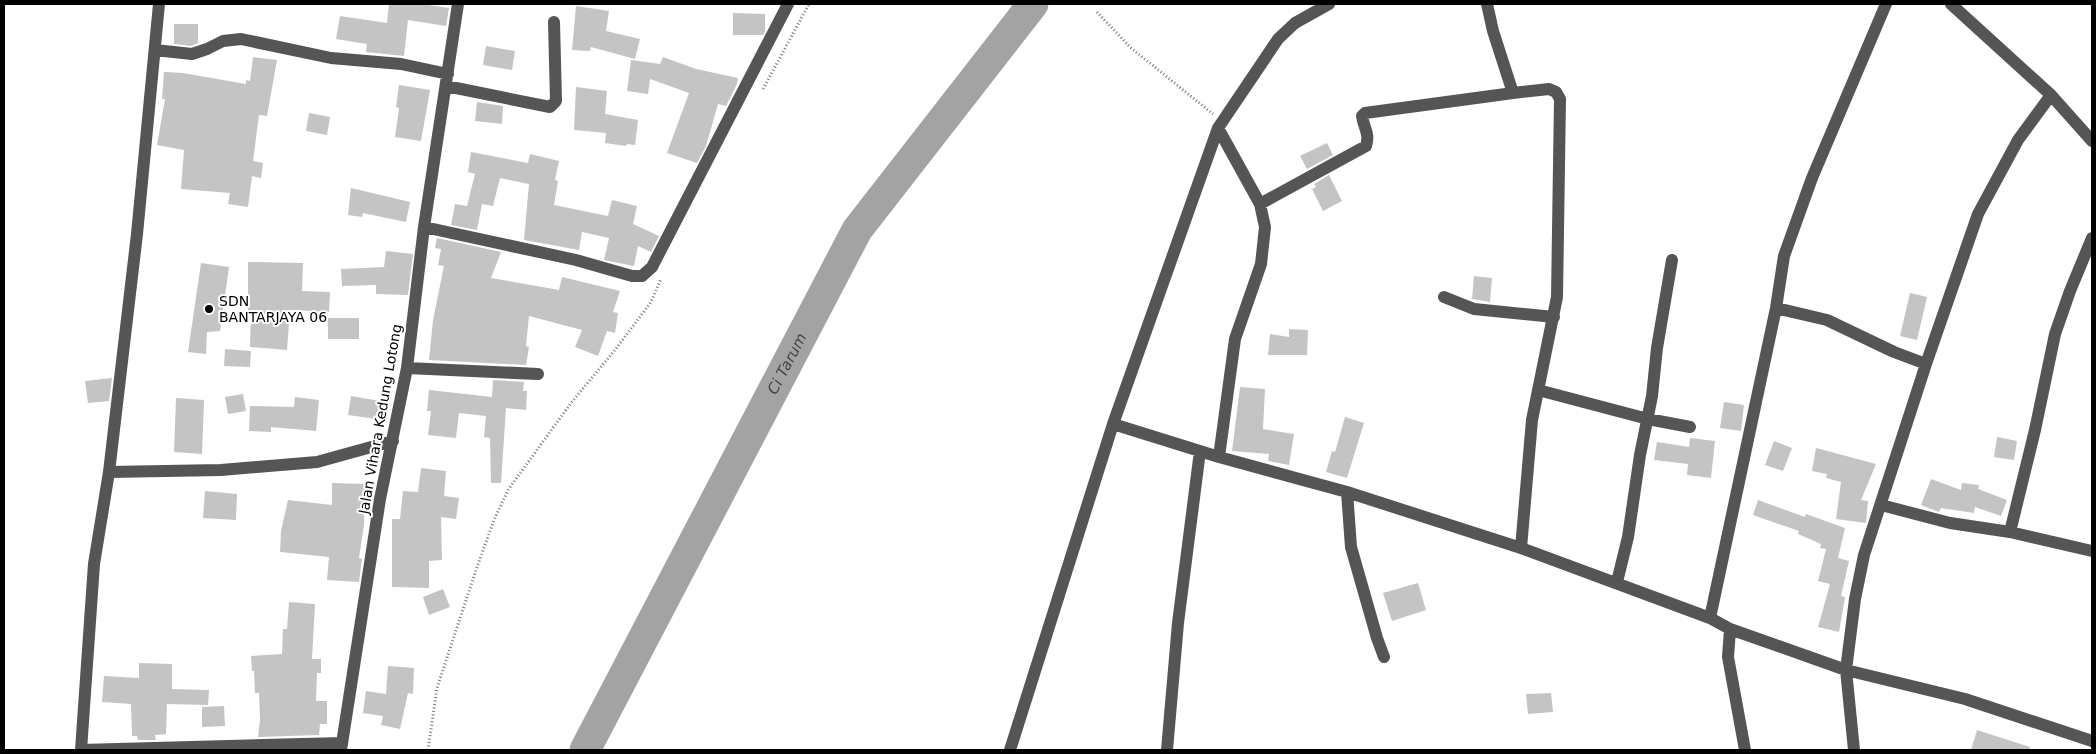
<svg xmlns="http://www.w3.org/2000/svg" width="2096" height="754" viewBox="0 0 2096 754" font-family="'DejaVu Sans',sans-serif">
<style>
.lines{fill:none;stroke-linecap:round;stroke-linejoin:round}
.river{stroke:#a3a3a3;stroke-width:31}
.building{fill:#c4c4c4}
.path{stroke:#777;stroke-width:3;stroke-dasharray:1 2.5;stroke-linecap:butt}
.minor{stroke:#555;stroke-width:12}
.poi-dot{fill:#000;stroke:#fff;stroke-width:2}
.labels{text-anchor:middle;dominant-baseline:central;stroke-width:4;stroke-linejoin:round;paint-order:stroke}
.poi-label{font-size:14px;fill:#000;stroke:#fff;text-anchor:start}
.street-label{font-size:14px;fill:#000;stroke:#fff}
.water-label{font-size:15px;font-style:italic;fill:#444;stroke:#fff}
</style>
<rect width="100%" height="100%" fill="#fff"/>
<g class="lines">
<path class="river" id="s1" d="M585,750L857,230L1033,4"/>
</g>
<path class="building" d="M389,4H422L449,8L446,26L408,20L404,56L366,52L367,44L336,39L340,16L387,23Z
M576,6L609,11L606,31L640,39L635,59L591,47L590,51L572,50Z
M733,13L765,14V31L763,35H733Z
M174,24H198V43L191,46L174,44Z
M486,46L515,51L512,70L483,65Z
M253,57L277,60L267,116L259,115L253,161L263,163L261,178L252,176L248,207L228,204L230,193L181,189L184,150L157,145L165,99H162L164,72L183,73L246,84V80L250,81Z
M663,57L696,69L738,78L737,84L726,106L718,104L706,146L697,163L667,153L689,93L650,79L648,94L627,91L631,60L660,64Z
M399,85L430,90L421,141L395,137L399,108L396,107Z
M576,87L607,91L605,114L638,120L635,145L627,144L626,146L605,143L606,133L574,130Z
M477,102L503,106L502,124L475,121Z
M309,113L330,117L327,135L306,131Z
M1327,143L1333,155L1307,169L1300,156Z
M471,152L528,163L530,154L559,161L555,180L558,181L554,205L608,216L612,200L637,206L633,224L659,236L651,252L638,246L634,266L604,260L609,238L582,232L579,250L524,240L529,184L500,178L493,206L482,204L477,230L451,225L455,204L467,206L475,174L468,172Z
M1329,175L1342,201L1323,211L1312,189L1316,187L1314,184Z
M351,188L410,202L406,222L363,213L362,217L348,215Z
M437,238L501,252L491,278L559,290L562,277L620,291L613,312L618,313L615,333L607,331L598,356L575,347L582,330L529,316L526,346L529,347L526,365L429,360L433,320L444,266L438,265L441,249L435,248Z
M386,251L413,254L408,295L376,294V285L342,286L341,269L384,267Z
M248,262L303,263L302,291L330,292L329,312L290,310L287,350L250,347L251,311L248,312Z
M201,263L229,267L220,331L207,332L206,354L188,352Z
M1474,276L1492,278L1490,302L1472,299Z
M1910,293L1927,297L1917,340L1900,336Z
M328,318H359V339H328Z
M1289,329L1308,330L1307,355H1268L1270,334L1289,337Z
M225,349L251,351L250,367L224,366Z
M112,378L109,401L88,403L85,381Z
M493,380L524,382L523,391H527L526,410L506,408L501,483H491L490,438L484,437L486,416L459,413L456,438L428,435L431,411H427L429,390L492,397Z
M1240,387L1265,389L1263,429L1294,434L1289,465L1268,461L1269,454L1232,451Z
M243,394L246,411L228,414L225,397Z
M351,396L380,401L377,419L348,415Z
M295,397L319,400L316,431L271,427V432L249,431L250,406L294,407Z
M176,398L204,400L202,454L174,452Z
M1724,402L1744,405L1741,431L1720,428Z
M1345,417L1364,423L1347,478L1326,472L1332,451L1335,452Z
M1997,437L2017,441L2014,460L1994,457Z
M1690,438L1715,441L1711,478L1687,475L1688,464L1654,460L1657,442L1689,447Z
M1774,441L1792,448L1783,471L1765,465Z
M1816,448L1876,464L1861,500L1868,501L1866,523L1836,519L1841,482L1826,478L1827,474L1812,471Z
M421,468L446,471L444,496L459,498L456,519L441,517L442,560L429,561V588L392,587V519H400L403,491L418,492Z
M1931,479L1961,490L1962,483L1979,485L1978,489L2007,500L2001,516L1975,507L1974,513L1941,508L1939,512L1921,505Z
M332,483L365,484L364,525L359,558L362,559L359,582L327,580L329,557L280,552L281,531L288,500L332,505Z
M205,491L237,494L236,520L203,518Z
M1758,500L1805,517L1806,514L1845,528L1838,558L1849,561L1841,596L1845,597L1839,632L1818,627L1830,584L1818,581L1826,549L1820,548L1821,544L1798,534L1799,531L1753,515Z
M1418,583L1426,610L1392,621L1383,593Z
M443,589L450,607L429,615L423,597Z
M289,602L315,604L312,659H321V673H317L316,701H327V724H320L319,735L258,737L260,720L259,693H255L254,671H252L251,656L282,654L283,629H287Z
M139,663L172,664V689L209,690L208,705L167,704L166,734L155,735L156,740H138L137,736H132L131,704L102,702L104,676L139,678Z
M388,666L414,668L413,694L408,693L400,729L381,725L383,716L363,713L366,691L386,694Z
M1551,693L1553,712L1528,714L1526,694Z
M224,706L225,726L202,727V707Z
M1977,730L2030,747L2029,750H1971Z"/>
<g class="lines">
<path class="path" d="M1097,12L1131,48L1213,114
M763,89L809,4
M428,750L437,688L477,567L494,520L508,490L571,403L615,350L651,302L661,279"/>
<path class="minor" d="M1487,4L1493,31L1513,93L1549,89L1556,92L1560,99L1557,297L1532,420L1521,548
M1951,4L2051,95L2092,141
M155,50L192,54L207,49L223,41L241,39L331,58L401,64L448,74
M446,86L550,107L556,101L554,22
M1218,128L1260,204L1265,227L1261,264L1235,339L1219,457
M1260,204L1366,146C1370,133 1364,129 1362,116L1365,113L1513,93
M424,227L576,260L632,276H642L652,267L788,4
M1444,297L1474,309L1554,317
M1776,308L1827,320L1894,352L1926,364
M407,368L538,374
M1538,390L1648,419L1690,427
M1113,424L1219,457L1347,492L1521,548L1710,618L1730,629L1846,670L1965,699L2092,741
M109,472L221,470L317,462L393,441
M1347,492L1351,547L1377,638L1384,657
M1881,505L1950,523L2010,532L2035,430L2055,334L2070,291L2092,238
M2010,532L2092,551
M1617,582L1628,537L1640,455L1652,396L1657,348L1672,260
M1710,618L1776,308L1784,256L1812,178L1886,4
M1730,629L1728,657L1745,750
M81,750L94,564L109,472L137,234L159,4
M81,750L342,743
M341,750L380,499L407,368L424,227L458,4
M1010,750L1113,424L1218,128L1278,39L1295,23L1329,4
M1167,750L1178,623L1200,451
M1854,750L1846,670L1855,599L1864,555L1926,364L1978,214L2018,140L2051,95"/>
</g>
<circle class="poi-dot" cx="209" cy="309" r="5"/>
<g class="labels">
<g class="poi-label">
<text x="219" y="301">SDN<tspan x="219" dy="16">BANTARJAYA 06</tspan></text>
</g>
<g class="street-label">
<text transform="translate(380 419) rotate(-80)">Jalan Vihara Kedung Lotong</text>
</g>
<g class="water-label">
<text stroke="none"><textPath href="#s1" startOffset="436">Ci Tarum</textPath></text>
</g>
</g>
<rect width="2096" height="754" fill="none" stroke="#000000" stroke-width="10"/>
</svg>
